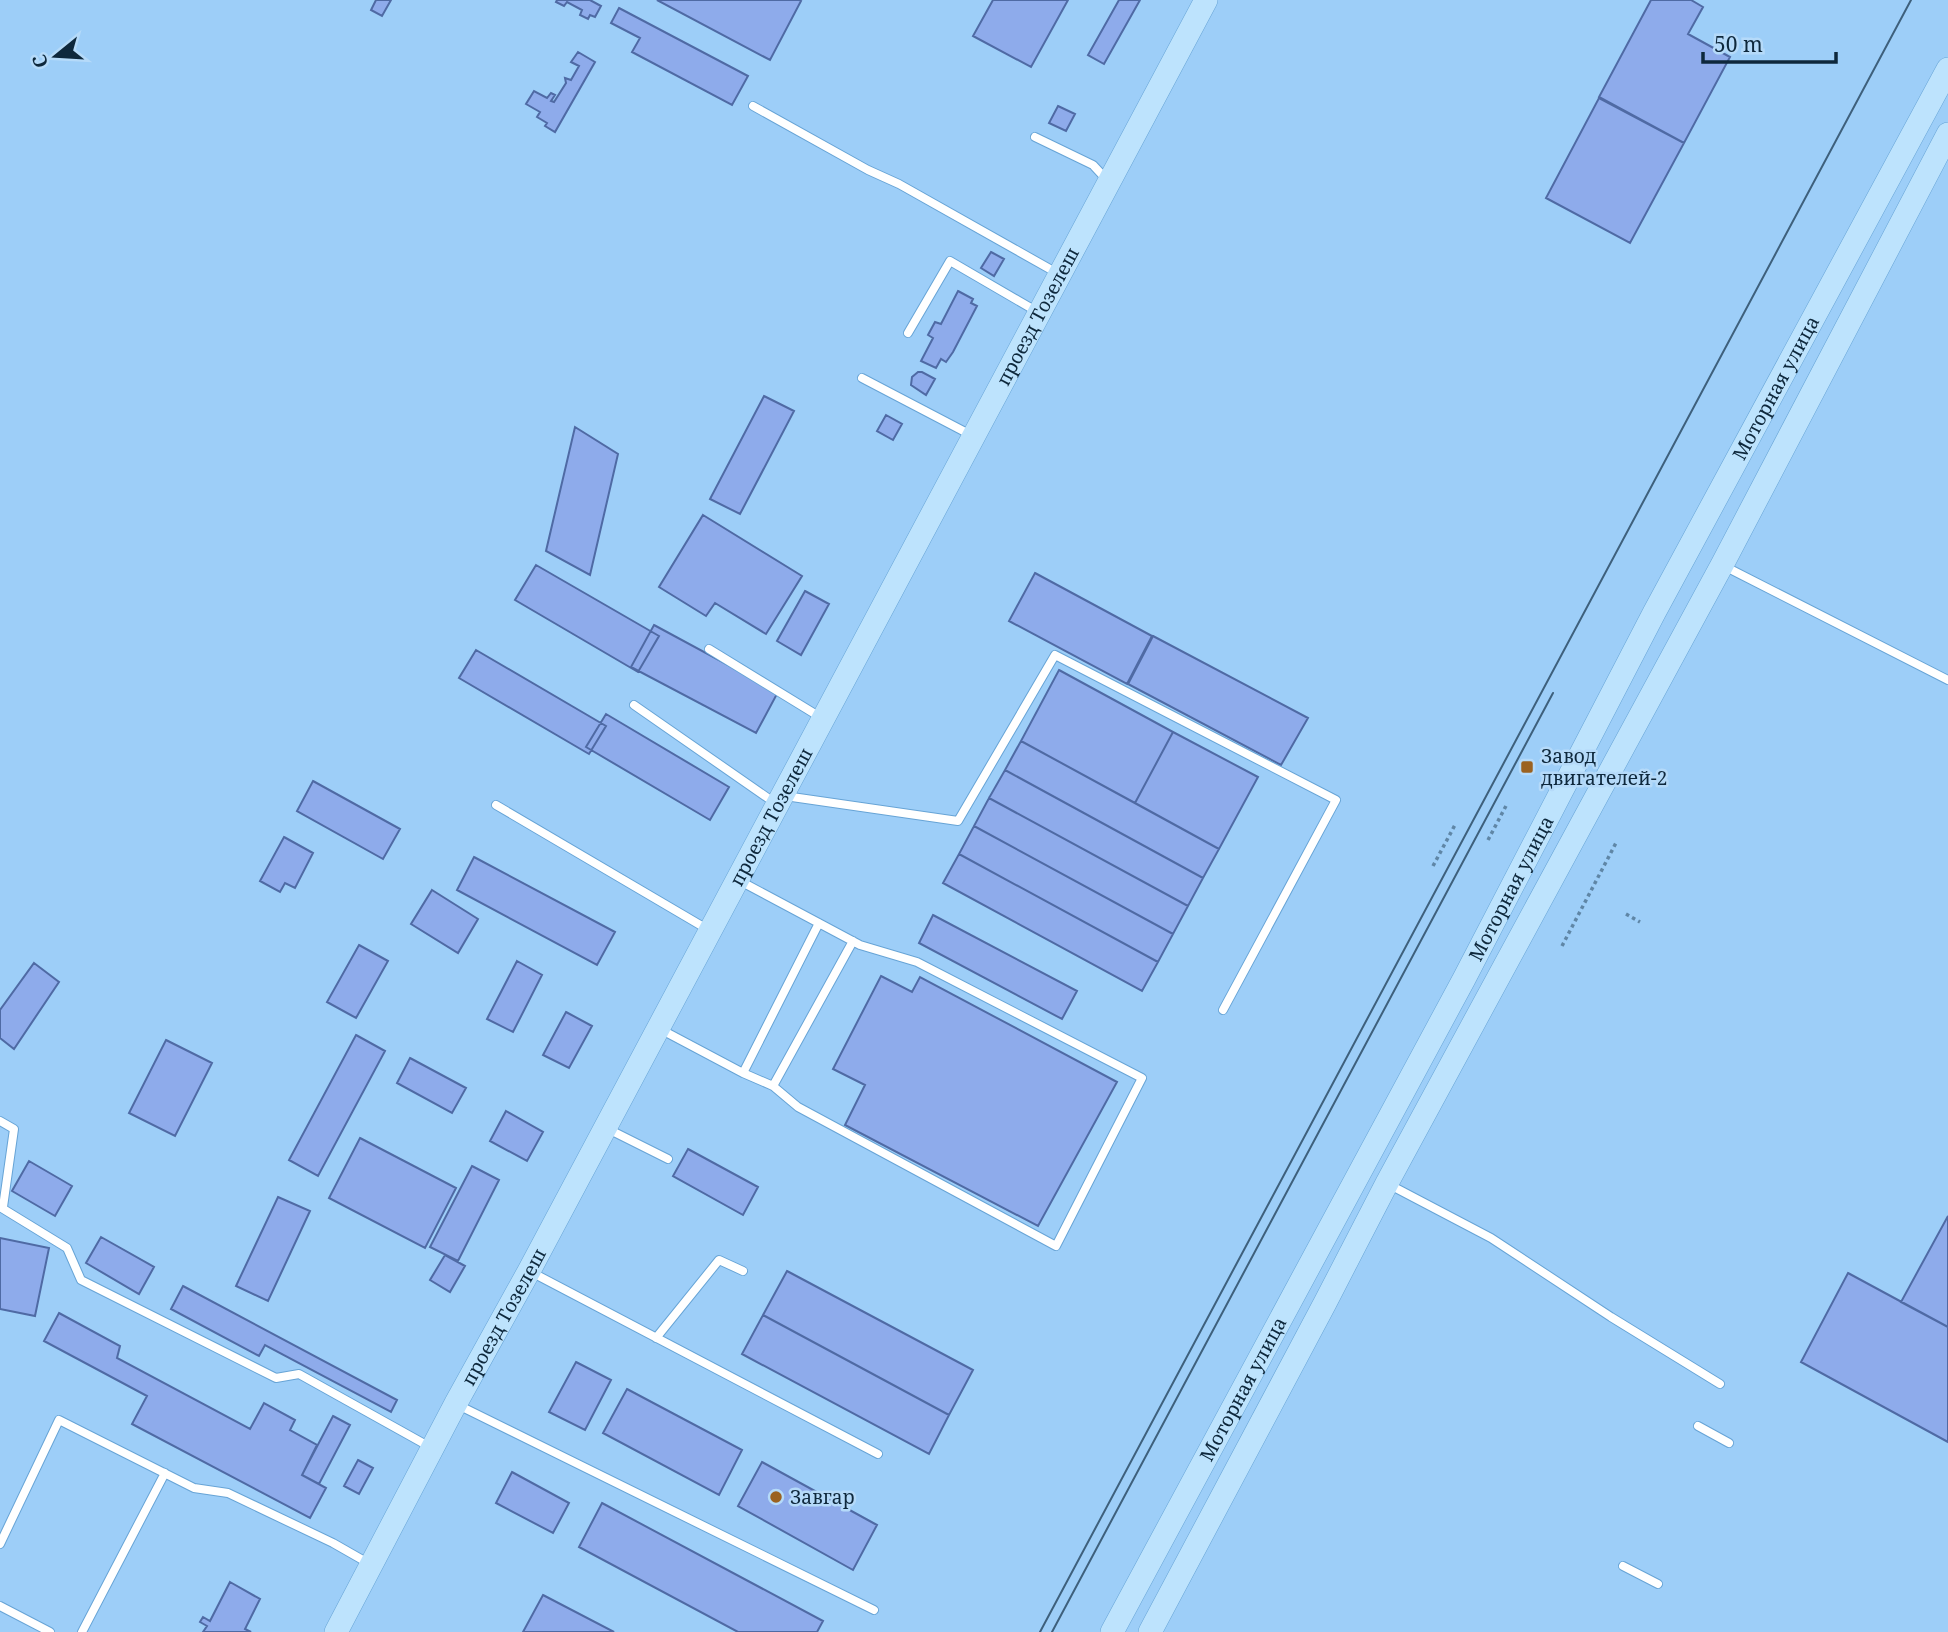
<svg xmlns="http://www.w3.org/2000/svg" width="1948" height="1632" viewBox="0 0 1948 1632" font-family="'Noto Serif',serif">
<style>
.building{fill:#8eabeb;stroke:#4f6aa4;stroke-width:2}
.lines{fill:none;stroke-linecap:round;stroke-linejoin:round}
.lane-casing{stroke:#67a4d6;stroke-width:10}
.secondary-casing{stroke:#67a4d6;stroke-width:24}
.path{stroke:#5f86a6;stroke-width:3.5;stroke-dasharray:3.5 3.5;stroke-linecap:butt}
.lane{stroke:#fff;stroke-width:8}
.secondary{stroke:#bde3fd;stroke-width:23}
.tram{stroke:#3e607c;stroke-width:2}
.poi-dot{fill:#9b6220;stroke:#b5daf9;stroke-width:2.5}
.labels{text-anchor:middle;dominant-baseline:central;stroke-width:5;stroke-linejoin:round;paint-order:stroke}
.street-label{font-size:19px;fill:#0e283c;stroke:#b5daf9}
.poi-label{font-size:19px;fill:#0e283c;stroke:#b5daf9;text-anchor:start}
</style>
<rect width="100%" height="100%" fill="#9dcef8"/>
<path class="building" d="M376,0H391L382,16L371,10Z
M557,0H590L601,6L595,17L590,15L588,19L580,15L582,10L567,2L564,6L556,2Z
M657,0H799L801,1L770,60Z
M993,0H1068L1031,67L973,36Z
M1119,0H1140L1104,64L1088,55Z
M1651,0H1691L1703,7L1688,34L1730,57L1684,143L1599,97Z
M619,8L748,76L732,105L632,52L640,38L611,23Z
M578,52L595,62L555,132L545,126L547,123L537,117L540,112L526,104L534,91L547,98L551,93L555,95L551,101L554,102L566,83L565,78L571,80L579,66L571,62Z
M1599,98L1684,143L1630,243L1546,198Z
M1058,106L1075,114L1066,131L1049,123Z
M991,252L1004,259L994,276L981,268Z
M958,291L973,299L971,303L977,306L953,352L946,362L941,359L936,368L921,361L933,338L928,335L935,322L941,324Z
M918,372H922L935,379L926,395L911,385L912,377Z
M764,396L794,411L740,514L710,499Z
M886,415L902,424L893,440L877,431Z
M575,427L618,454L590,575L546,551Z
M703,515L802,576L766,634L715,603L706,616L659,587Z
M536,565L659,636L638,672L515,600Z
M1035,573L1152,636L1127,684L1009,621Z
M805,591L829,604L801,655L777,641Z
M654,625L778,692L756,733L631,667Z
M1153,636L1308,718L1281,765L1128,684Z
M476,650L606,726L589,754L459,678Z
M1059,670L1173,732L1135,803L1021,741Z
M606,714L729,787L710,820L586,747Z
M1173,732L1258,777L1219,849L1135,803Z
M1021,741L1219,849L1203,878L1005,770Z
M1005,770L1203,878L1188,906L989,798Z
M313,781L400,829L383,859L297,811Z
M989,798L1188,906L1173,934L974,826Z
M974,826L1173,934L1158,962L959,854Z
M284,837L313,853L295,888L285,883L280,892L260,881Z
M959,854L1158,962L1142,991L943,883Z
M474,857L615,932L597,965L457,890Z
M432,890L478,919L458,953L411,924Z
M933,915L1077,991L1062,1019L919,943Z
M359,945L388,961L356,1018L327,1002Z
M517,961L542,975L513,1032L487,1019Z
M34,963L59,982L14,1049L0,1038V1010Z
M881,976L912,992L920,977L1117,1082L1038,1226L845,1125L865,1085L833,1069Z
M566,1012L592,1026L569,1068L543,1055Z
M356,1035L385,1051L318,1176L289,1160Z
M166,1040L212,1063L175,1136L129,1113Z
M410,1058L466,1088L452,1113L397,1083Z
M506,1111L543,1132L527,1161L490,1141Z
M360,1138L456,1188L425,1248L329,1198Z
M688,1149L758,1187L743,1215L673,1176Z
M29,1161L72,1186L55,1216L12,1191Z
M472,1166L499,1180L458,1261L430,1247Z
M278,1197L310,1211L268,1301L236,1286Z
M1948,1216V1327L1901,1302Z
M101,1237L154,1267L139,1294L86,1263Z
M0,1238L49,1248L35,1316L0,1309Z
M445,1255L465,1266L450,1292L430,1280Z
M787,1271L973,1370L949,1415L763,1315Z
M1848,1273L1948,1327V1442L1801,1362Z
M183,1286L397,1400L391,1412L265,1345L259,1356L171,1309Z
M59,1313L120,1346L117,1358L250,1429L264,1403L295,1420L290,1430L317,1445L302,1475L326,1488L310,1518L132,1424L147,1396L44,1341Z
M763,1315L949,1415L929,1454L742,1354Z
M576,1362L611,1380L585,1430L549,1412Z
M627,1389L742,1450L719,1495L603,1433Z
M333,1416L350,1425L319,1484L302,1475Z
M358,1460L373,1468L359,1494L344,1486Z
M762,1462L877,1525L853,1570L738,1506Z
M512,1472L569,1503L553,1533L496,1503Z
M602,1503L823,1621L817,1632H738L579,1547Z
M230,1582L260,1599L245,1629L251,1632H203L207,1626L200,1622L203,1617L210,1621Z
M543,1595L614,1632H523Z"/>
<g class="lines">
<g class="lane-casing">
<path id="lane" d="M753,106L868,170L899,184L1057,273
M1035,137L1093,165L1107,180
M908,333L950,261L1036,311
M862,378L971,435
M1724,566L1948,680
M709,649L820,717
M634,705L775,803
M785,796L958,821L1055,655L1336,800L1223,1010
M496,805L707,929
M660,1029L743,1073L773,1086L798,1107L1056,1246L1142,1078L917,962L860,945L740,881
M743,1073L819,923
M773,1086L853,941
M0,1121L14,1129L3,1207
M608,1129L668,1159
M1390,1185L1491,1238L1611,1317L1720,1384
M0,1207L67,1248L81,1280L276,1378L299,1374L430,1447
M531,1272L878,1454
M656,1338L719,1260L743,1271
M458,1405L874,1610
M1698,1426L1729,1443
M0,1544L59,1420L194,1488L228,1493L333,1543L368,1563
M1623,1566L1658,1584
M0,1606L50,1632
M82,1632L165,1473"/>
</g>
<g class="secondary-casing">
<g id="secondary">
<path id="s1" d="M336,1632L456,1403L529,1271L1206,0"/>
<path id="s2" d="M1112,1632L1464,979L1654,613L1948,69"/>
<path d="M1150,1632L1325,1303L1387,1183L1722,565L1948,134"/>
</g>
</g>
<path class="path" d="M1488,840L1507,804
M1433,866L1456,823
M1626,914L1640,922
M1562,946L1617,841"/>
<use href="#lane" class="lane"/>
<use href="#secondary" class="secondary"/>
<path class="tram" d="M1040,1632L1911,0
M1052,1632L1553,693"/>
</g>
<g class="poi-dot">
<rect x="1520" y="760" width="14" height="14" rx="3.5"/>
<circle cx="776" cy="1497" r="7"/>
</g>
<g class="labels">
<g class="street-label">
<text stroke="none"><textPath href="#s1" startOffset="1491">проезд Тозелеш</textPath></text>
<text stroke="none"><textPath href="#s2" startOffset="1410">Моторная улица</textPath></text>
<text stroke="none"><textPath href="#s1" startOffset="924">проезд Тозелеш</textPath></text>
<text stroke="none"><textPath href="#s2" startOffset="844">Моторная улица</textPath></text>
<text stroke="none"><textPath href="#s1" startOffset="357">проезд Тозелеш</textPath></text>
<text stroke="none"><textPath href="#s2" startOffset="276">Моторная улица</textPath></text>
</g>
<g class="poi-label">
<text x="1541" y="756">Завод<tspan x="1541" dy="22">двигателей-2</tspan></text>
<text x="790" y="1497">Завгар</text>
</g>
</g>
<g transform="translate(56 56) rotate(252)" stroke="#b5daf9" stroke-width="5" paint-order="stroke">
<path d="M0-5L12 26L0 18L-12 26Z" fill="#0e283c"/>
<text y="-10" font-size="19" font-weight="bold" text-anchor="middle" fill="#0e283c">С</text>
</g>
<path d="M1703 52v10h133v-10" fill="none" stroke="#0e283c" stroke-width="3.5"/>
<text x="1714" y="52" font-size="21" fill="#0e283c" stroke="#b5daf9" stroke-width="5" paint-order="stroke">50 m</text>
</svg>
